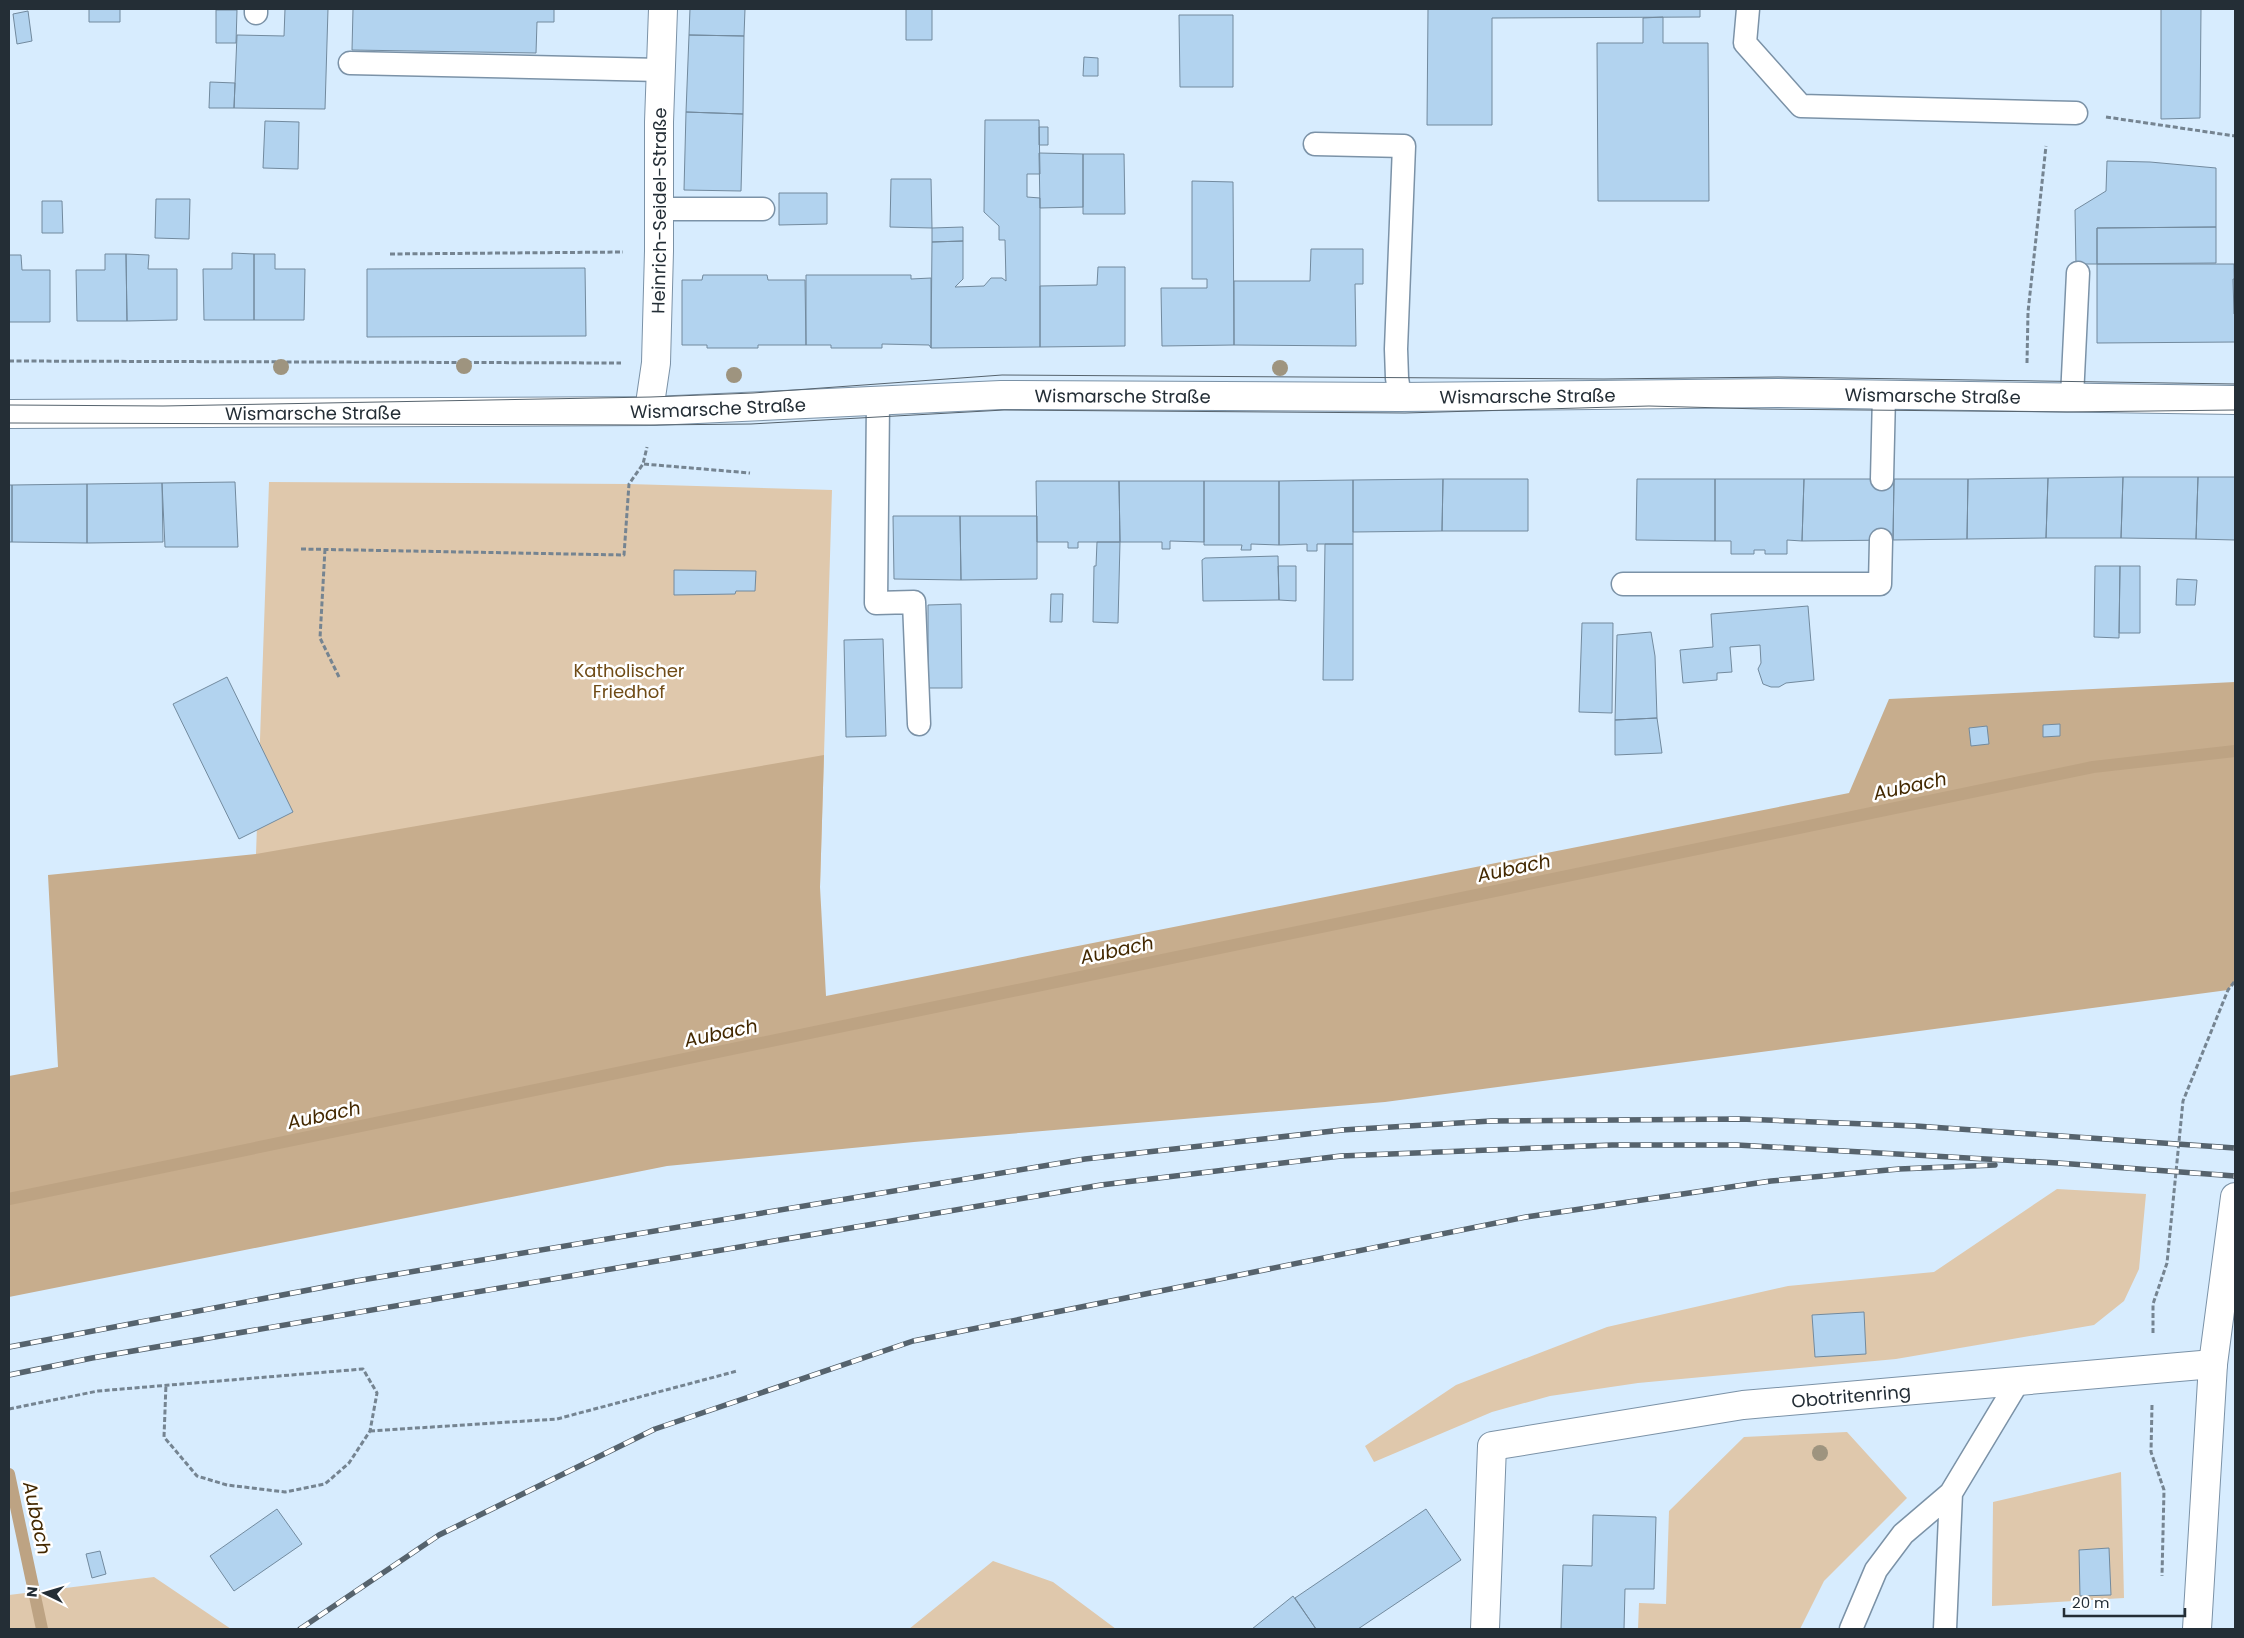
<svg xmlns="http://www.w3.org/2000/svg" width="2244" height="1638" viewBox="0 0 2244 1638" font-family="Poppins,sans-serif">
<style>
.green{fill:#dfc8ac}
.forest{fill:#c7ad8d}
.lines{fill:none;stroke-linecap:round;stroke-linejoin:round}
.stream{stroke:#bda383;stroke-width:12}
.building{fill:#b2d3ef;stroke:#728a9e}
.lane-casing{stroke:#7b92a7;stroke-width:25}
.street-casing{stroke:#7b92a7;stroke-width:30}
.secondary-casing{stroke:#7b92a7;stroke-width:30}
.primary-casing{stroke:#7b92a7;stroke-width:30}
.path{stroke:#758491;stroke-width:3;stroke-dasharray:5 2.5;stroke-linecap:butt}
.lane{stroke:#fff;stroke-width:22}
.street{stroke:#fff;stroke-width:28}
.secondary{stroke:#fff;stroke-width:28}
.primary{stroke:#fff;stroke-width:28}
.tram{stroke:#56636d;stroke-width:1}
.rail-casing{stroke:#56636d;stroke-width:5.5}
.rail{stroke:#fff;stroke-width:4;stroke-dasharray:11;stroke-linecap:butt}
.tree{fill:#9e947f}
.labels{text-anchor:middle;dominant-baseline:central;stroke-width:5;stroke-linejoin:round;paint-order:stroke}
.street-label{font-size:18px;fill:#242e36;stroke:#fff}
.park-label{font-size:18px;fill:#704c17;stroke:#fff}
.water-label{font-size:19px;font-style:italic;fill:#432800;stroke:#fff}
</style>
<rect width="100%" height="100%" fill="#d7ecfe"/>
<path class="green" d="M269,482L629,484L832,490L820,887L256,854Z
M2057,1189L2146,1194L2139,1269L2124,1301L2094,1325L1896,1359L1638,1383L1550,1396L1492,1412L1374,1462L1365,1446L1456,1385L1607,1327L1788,1286L1934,1272Z
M1847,1432L1907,1498L1824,1581L1800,1629H1638L1639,1603L1666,1604L1669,1511L1744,1437Z
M2121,1472L2124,1598L1992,1606L1993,1502Z
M993,1561L1053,1582L1116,1629H909Z
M154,1577L231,1629H9V1595Z"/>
<path class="forest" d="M2235,682V981L2228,990L1385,1102L914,1142L667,1166L9,1297V1076L58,1067L48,875L256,854L824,755L820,887L826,996L1849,793L1889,699Z"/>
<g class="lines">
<path class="stream" d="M9,1199L2093,767L2235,751
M9,1474L42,1629"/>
</g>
<path class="building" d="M89,9H120V22H89Z
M285,9H328L325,109L234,108L237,35L284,36Z
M353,9H554V22H537L536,53L352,50Z
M690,9H745L744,36L689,35Z
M906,9H932V40H906Z
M1428,9H1700V17L1492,18V125H1427Z
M2161,9H2201L2200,118L2161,119Z
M216,10H237L236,43H216Z
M28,11L32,41L17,44L13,14Z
M1179,15H1233V87H1180Z
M1663,17V43H1708L1709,201H1598L1597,43H1643V18Z
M689,35L744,36L743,114L686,112Z
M1084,57L1098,58V76H1083Z
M210,82L235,83L234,108H209Z
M686,112L743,114L741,191L684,190Z
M985,120H1039L1040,174H1027V197L1040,198V347L931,348L932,242L963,241V279L955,287L984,286L991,278H1002L1006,281L1005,240H999V226L984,212Z
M265,121L299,122L298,169L263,168Z
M1039,127H1048V145H1039Z
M1039,153L1083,154V207L1040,208Z
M1083,154H1124L1125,214H1083Z
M2107,161L2150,162L2216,168V227L2097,228V264H2076L2075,210L2106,191Z
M891,179H931L932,228L890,227Z
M1192,181L1233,182L1234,345L1162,346L1161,288H1207V279H1192Z
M779,193H827V224L779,225Z
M156,199H190L189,239L155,238Z
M42,201H62L63,233H42Z
M963,227V241L932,242V228Z
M2216,227V263L2097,264V228Z
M1311,249H1363V284H1355L1356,346L1234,345V281H1310Z
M232,253L254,254V320H204L203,269H232Z
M105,254H126L127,321H77L76,270H105Z
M126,254L149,255L148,269H177V320L127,321Z
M254,254H275V269H305L304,320H254Z
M9,255H21L22,270H50V322H9Z
M2097,264H2234L2235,342L2097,343Z
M1098,267H1125V346L1040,347V286L1097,285Z
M585,268L586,336L367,337V269Z
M703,275H767L768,280H805L806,345H758V348H707V345H682V280H702Z
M806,275H911V279L931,278V348L929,345L882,344V348H831V345H806Z
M2233,279H2235V314H2234Z
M2123,477L2121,538H2046L2048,478Z
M2123,477H2198L2196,539L2121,538Z
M2198,477H2235V540L2196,539Z
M2048,478L2046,538L1967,539L1968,479Z
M1443,479L1442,531L1353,532V480Z
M1443,479H1528V531H1442Z
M1637,479H1715V541L1636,540Z
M1715,479H1804L1802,541L1787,540V554H1765V550H1754V554H1731V541H1715Z
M1804,479H1894L1893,540L1802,541Z
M1894,479H1968L1967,539L1893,540Z
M1353,480V544H1317V551H1307V544L1279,545V481Z
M1036,481H1119L1120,542H1078V548H1068V542H1037Z
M1119,481H1204V542L1170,541V549H1162V542H1120Z
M1204,481H1279V545L1251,544V550H1241L1242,545H1204Z
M235,482L238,547H165L162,483Z
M162,483L163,542L87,543V484Z
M87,484V543L12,542V485Z
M9,485H12V542H9Z
M893,516H960L961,580L894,579Z
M960,516H1037V579L961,580Z
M1097,542H1120L1118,623L1093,622L1094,566H1096Z
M1325,544H1353V680H1323Z
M1278,556L1279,600L1203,601L1202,560L1205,558Z
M1278,566H1296V601L1279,600Z
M2095,566H2120L2119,638L2094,637Z
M2120,566H2140V633H2119Z
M674,570L756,571L755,591H736L735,594L674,595Z
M2177,579L2197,580L2195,605H2176Z
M1051,594H1063L1062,622H1050Z
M961,604L962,688H928V605Z
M1808,606L1814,680L1786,683L1779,687H1771L1763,684L1758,669L1761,663L1760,645L1730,647L1732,672L1717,673V680L1683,683L1680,650L1713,647L1711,614Z
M1582,623H1613L1612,713L1579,712Z
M1651,632L1655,656L1657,718L1615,720L1617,635Z
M883,639L886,736L846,737L844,640Z
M227,677L293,812L239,839L173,704Z
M1657,718L1662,753L1615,755V720Z
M2060,724V736L2043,737V725Z
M1987,726L1989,744L1971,746L1969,728Z
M1864,1312L1866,1354L1815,1357L1812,1315Z
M277,1509L302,1544L234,1591L210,1556Z
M1426,1509L1461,1560L1358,1629H1316L1295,1598Z
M1593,1515L1656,1517L1654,1589H1625L1624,1629H1561L1563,1565L1592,1566Z
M2109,1548L2111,1595L2080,1596L2079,1550Z
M100,1551L106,1574L92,1578L86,1554Z
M1293,1596L1316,1629H1252Z"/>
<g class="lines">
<g class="lane-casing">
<path id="lane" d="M1748,9L1745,43L1801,106L2076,113
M256,13V9
M350,63L660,70
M1315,144L1404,146L1396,349L1397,378L1400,397
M659,209H763
M2072,397L2078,273
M878,402L876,603L914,602L919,724
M1882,479L1884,395
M1623,584H1880L1881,540
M1851,1629L1876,1570L1903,1534L1951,1493L2019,1380
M1945,1629L1951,1493"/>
</g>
<g class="street-casing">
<g id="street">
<path id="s1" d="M653,411L651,397L656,363L659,251V122L663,9"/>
<path id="s2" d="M1485,1629L1492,1446L1743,1405L2213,1364"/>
</g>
</g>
<g class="secondary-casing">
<path id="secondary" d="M2197,1629L2213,1364L2235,1197"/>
</g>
<g class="primary-casing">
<g id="primary">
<path id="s3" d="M9,414L653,411L1001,395L1400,397L1777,393L2235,400"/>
</g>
</g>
<path class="path" d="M2106,117L2235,136
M390,254L623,252
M9,361L621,363
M2027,363L2028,312L2046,146
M644,464L750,473
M301,549L624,555L629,484L643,464L647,447
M325,549L320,638L340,679
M2153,1333V1304L2167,1263L2183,1101L2228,990L2235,981
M2152,1405L2151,1452L2164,1490L2162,1576
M9,1409L98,1391L363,1369L377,1393L370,1431L349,1463L325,1484L285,1492L227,1485L197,1476L164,1437L166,1384
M370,1431L557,1419L737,1371"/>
<use href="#lane" class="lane"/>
<use href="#street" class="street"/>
<use href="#secondary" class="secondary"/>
<use href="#primary" class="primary"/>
<path class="tram" d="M9,405L163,406L651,397L753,393L1002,375L1604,379L1778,377L2235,384
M9,423L650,425L751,424L1004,410L1405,413L1649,406L1761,409L2067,412L2235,410"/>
<g class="rail-casing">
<path id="rail" d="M9,1347L356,1281L1085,1159L1342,1130L1491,1121L1740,1119L1916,1126L2235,1148
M9,1375L92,1358L1101,1185L1341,1156L1612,1145H1737L2058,1163L2235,1176
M300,1629L439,1535L655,1429L913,1341L1526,1217L1771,1181L1899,1169L1995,1165"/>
</g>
<use href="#rail" class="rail"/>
</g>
<g class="tree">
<circle cx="464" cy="366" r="8"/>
<circle cx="281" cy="367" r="8"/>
<circle cx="1280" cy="368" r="8"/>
<circle cx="734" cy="375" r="8"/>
<circle cx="1820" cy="1453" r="8"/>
</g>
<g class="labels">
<g class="street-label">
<text stroke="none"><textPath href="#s1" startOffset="201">Heinrich-Seidel-Straße</textPath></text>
<text stroke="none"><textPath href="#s3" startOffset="1924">Wismarsche Straße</textPath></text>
<text stroke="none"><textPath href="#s3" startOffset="1114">Wismarsche Straße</textPath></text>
<text stroke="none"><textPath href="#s3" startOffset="1519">Wismarsche Straße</textPath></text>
<text stroke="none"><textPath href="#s3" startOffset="709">Wismarsche Straße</textPath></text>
<text stroke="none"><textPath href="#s3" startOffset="304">Wismarsche Straße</textPath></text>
<text stroke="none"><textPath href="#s2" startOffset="546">Obotritenring</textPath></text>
</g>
<g class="park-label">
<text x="629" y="670">Katholischer<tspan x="629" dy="21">Friedhof</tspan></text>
</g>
<g class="water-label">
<text transform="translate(1910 786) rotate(-12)">Aubach</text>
<text transform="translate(1514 868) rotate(-12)">Aubach</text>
<text transform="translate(1117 950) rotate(-12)">Aubach</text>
<text transform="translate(721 1033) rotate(-12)">Aubach</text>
<text transform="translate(324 1115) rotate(-12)">Aubach</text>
<text transform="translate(37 1518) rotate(78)">Aubach</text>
</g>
</g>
<rect width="2244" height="1638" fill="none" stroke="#242e36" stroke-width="20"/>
<g transform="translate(45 1593) rotate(275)" stroke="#ffffff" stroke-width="4" paint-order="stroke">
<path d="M0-4L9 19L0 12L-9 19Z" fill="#242e36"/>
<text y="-8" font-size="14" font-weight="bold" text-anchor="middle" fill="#242e36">N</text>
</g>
<path d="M2064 1608v8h121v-8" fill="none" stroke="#242e36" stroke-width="2.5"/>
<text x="2072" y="1608" font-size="15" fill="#242e36" stroke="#ffffff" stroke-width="4" paint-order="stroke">20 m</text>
</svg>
